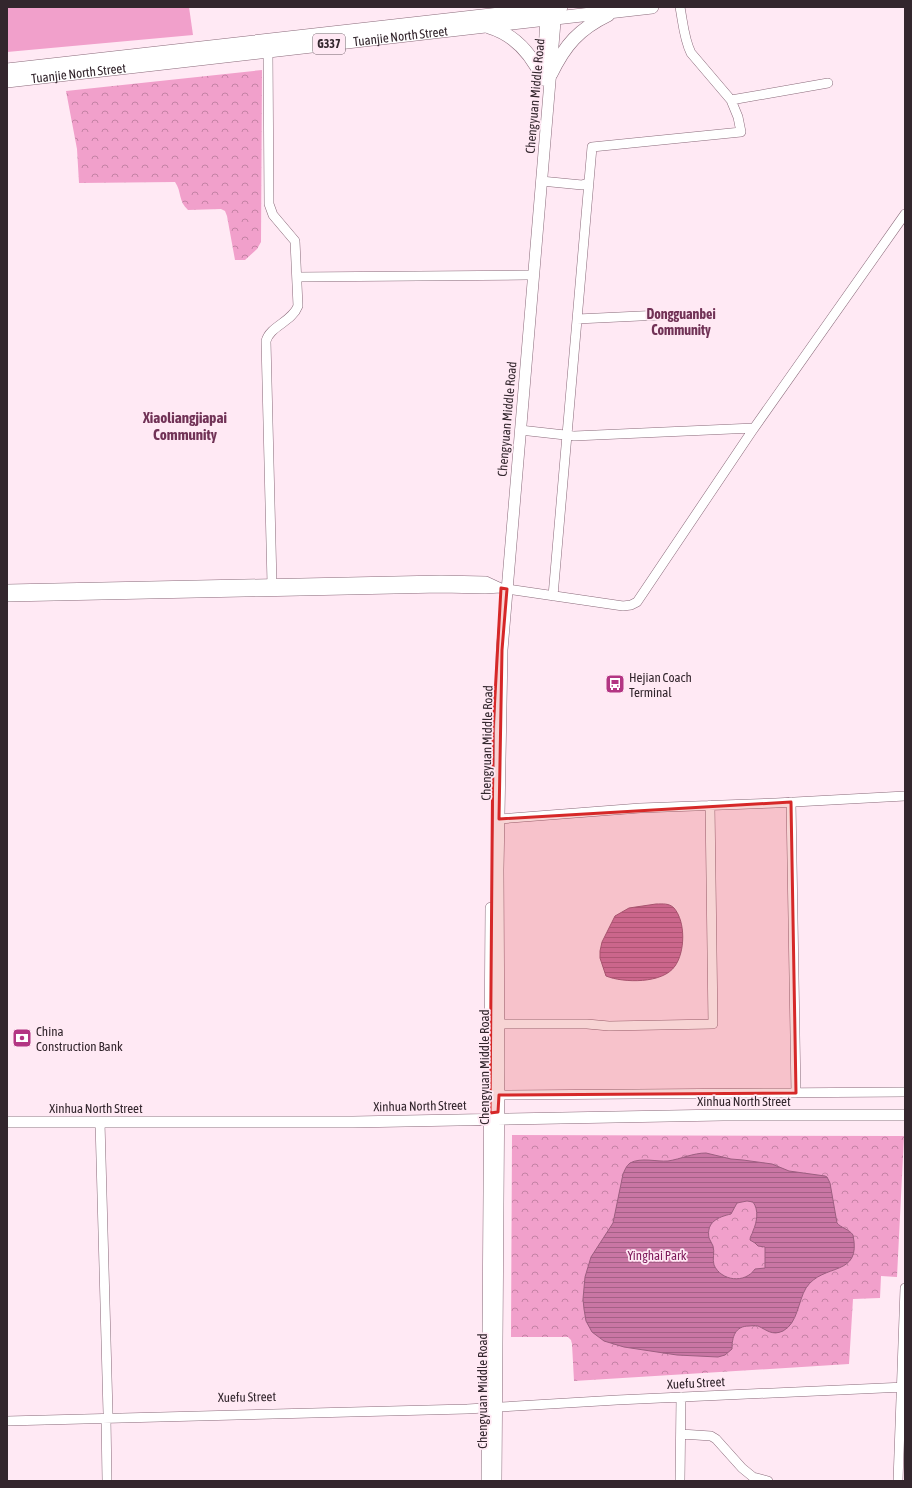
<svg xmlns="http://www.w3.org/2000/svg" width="912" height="1488" viewBox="0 0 912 1488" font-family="'Asap Condensed',sans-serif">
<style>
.park{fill:url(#park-crowns)}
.pitch{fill:#f1a0cb}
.water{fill:url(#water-rules);stroke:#9c5e80;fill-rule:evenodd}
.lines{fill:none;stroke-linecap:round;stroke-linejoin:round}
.minor-casing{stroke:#8a6a7a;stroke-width:10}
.major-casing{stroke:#8a6a7a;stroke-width:12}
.highway-casing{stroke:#8a6a7a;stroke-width:14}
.minor{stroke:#fff;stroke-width:9}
.major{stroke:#fff;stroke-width:11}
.highway{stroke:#fff;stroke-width:13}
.marked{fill:#d62828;fill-opacity:0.2;stroke:#d62828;stroke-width:3;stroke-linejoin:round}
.labels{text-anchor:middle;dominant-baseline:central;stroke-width:3.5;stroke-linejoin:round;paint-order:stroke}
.shield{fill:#ffe9f4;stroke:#706069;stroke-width:1}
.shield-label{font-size:12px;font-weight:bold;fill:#33262d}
.street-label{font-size:13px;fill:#33262d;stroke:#ffe9f4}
.poi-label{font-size:13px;fill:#33262d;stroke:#ffe9f4;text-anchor:start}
.park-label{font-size:13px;fill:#7e1a5a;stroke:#ffe9f4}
.neighbourhood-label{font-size:14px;font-weight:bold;fill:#713256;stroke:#ffe9f4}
.quarter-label{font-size:15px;font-weight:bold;fill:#713256;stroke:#ffe9f4}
</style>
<defs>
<pattern id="park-crowns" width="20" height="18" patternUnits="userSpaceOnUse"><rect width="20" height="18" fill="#f1a0cb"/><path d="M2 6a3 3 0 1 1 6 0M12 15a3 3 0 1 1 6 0" fill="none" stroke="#c482a5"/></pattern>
<pattern id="water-rules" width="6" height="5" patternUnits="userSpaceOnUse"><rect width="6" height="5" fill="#c976a4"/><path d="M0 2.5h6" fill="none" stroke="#a46186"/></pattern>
</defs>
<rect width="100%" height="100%" fill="#ffe9f4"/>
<path class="park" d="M262,70L261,242L257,249L245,260H235L227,216L225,211L221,209L188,210C178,201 182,192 175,182L79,183L77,149L66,91Z
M512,1135L904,1136L897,1277L881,1276L880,1298L853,1299L849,1364L574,1381L572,1344L571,1340L568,1337H511Z"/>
<path class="pitch" d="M7,7H189L193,35L7,52Z"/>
<path class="water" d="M656,904C663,904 669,903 674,908C686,922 685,952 675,966C663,984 623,983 606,976L600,958V951L602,942L615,916L629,908Z
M706,1153L731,1159L743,1160L772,1164L789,1171L825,1176L827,1177L830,1183L837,1223C841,1228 849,1229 853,1235C862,1278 823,1262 806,1288C798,1301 798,1323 783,1331C772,1336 767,1330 758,1326C755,1325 751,1326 749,1326C735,1326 732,1337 732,1349L725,1355L718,1357L677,1355L624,1347L604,1341L592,1332L586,1321L584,1309L583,1299L585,1277L591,1257L613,1223L623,1174C625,1170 626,1166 630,1163C641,1157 657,1162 668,1161C681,1159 693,1153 706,1153ZM747,1201L753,1202C759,1210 757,1222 753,1231C752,1235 750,1236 750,1240L755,1243L758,1246L765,1247V1268L755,1269C745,1284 721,1281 714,1265C712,1259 715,1252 713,1246C712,1243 710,1241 709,1238C706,1222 718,1217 731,1214L737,1203Z"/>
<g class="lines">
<g class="minor-casing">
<path id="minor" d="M268,51L269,204L273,215L295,241L298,306C292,322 270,326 266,341L272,584
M731,100L828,83
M541,181L582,185L588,183
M297,277L527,275
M577,319L661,315
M520,430L574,436L754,428
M7,589L441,580L486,581L501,588L507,589L623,606L631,605L637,602L752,431L905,214
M553,596L592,147L741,132L738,117L731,100L691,53C684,39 683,23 680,7
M7,597L441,588L485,589L501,588
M791,802L796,1093
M499,819L640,808L776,803L905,796
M499,1024H587L609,1026L713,1024L710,805
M499,1095L905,1092
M100,1122L108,1413
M106,1418L107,1481
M7,1421L467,1409L617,1400L905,1387
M681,1434L711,1436L716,1439L742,1468L753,1477L768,1481
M680,1481L681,1397
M898,1481L905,1288"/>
</g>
<g class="major-casing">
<path id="major" d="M543,80L546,12
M7,1122H353L723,1115H905
M487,1481L491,908
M496,1481L499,1066L498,870L502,650L556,10"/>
</g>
<g class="highway-casing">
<g id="highway">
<path d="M489,27C516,35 532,55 543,79"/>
<path d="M7,70L561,7"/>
<path d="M551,74C565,45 579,29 608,15"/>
<path id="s1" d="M7,81L652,7"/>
</g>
</g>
<use href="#minor" class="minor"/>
<use href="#major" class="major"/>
<use href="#highway" class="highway"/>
</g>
<path class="marked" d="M501,588L507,589L502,650L499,819L791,802L796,1093L499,1095L498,1112L490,1113L493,731Z"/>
<defs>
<g id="bus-square" transform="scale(1)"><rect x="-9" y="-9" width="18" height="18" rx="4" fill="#b33583" stroke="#ffe9f4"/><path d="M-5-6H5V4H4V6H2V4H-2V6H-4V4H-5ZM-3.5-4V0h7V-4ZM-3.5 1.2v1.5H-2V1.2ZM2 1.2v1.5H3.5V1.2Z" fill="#fff"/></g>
<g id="bank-square" transform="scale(1)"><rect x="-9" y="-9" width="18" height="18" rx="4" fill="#b33583" stroke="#ffe9f4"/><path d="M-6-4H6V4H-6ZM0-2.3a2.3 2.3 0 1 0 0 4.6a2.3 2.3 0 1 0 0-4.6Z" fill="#fff"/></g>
</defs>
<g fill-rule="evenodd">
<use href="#bus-square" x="615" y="684"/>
<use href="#bank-square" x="22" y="1038"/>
</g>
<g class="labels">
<rect class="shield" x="313" y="34" width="32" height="20" rx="3"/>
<g class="shield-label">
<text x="329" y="44">G337</text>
</g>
<g class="street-label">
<text stroke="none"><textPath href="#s1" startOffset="396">Tuanjie North Street</textPath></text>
<text stroke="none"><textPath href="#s1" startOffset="72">Tuanjie North Street</textPath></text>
<text transform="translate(535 96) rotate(-85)">Chengyuan Middle Road</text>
<text transform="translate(507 419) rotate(-85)">Chengyuan Middle Road</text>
<text transform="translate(487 743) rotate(-89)">Chengyuan Middle Road</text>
<text transform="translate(484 1067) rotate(-90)">Chengyuan Middle Road</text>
<text x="744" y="1101">Xinhua North Street</text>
<text transform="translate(420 1106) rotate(-1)">Xinhua North Street</text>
<text x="96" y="1108">Xinhua North Street</text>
<text transform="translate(696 1383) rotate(-3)">Xuefu Street</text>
<text transform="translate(482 1391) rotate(-90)">Chengyuan Middle Road</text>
<text transform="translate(247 1397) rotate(-1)">Xuefu Street</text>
</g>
<g class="poi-label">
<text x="629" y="677">Hejian Coach<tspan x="629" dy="15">Terminal</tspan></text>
<text x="36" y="1031">China<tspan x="36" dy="15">Construction Bank</tspan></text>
</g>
<g class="park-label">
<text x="657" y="1255">Yinghai Park</text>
</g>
<g class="neighbourhood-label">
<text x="681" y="314">Dongguanbei<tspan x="681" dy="16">Community</tspan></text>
</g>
<g class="quarter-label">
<text x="185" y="417">Xiaoliangjiapai<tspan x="185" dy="17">Community</tspan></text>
</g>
</g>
<rect width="912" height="1488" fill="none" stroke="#33262d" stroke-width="16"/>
</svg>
